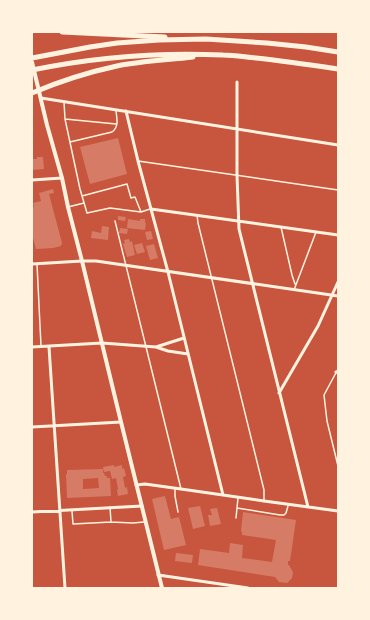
<svg xmlns="http://www.w3.org/2000/svg" width="370" height="620" viewBox="0 0 370 620" font-family="Manrope,sans-serif">
<style>
.building{fill:#d67c66;fill-rule:evenodd}
.lines{fill:none;stroke-linecap:round;stroke-linejoin:round}
.service{stroke:#fff3e0;stroke-width:1.5}
.minor{stroke:#fff3e0;stroke-width:3}
.secondary{stroke:#fff3e0;stroke-width:4}
.motorway{stroke:#fff3e0;stroke-width:5}
</style>
<rect width="100%" height="100%" fill="#c8553d"/>
<path class="building" d="M118,138L127,174L90,184L80,147Z
M37,157H43L44,169L32,170V159H37Z
M53,189L54,193L49,194L62,243L61,246L53,248L36,249L32,234V207H34L33,203L41,201L39,193Z
M118,216L126,217L125,221L118,220Z
M128,219L140,221V219H145V223H146L145,230L127,228Z
M102,226L109,227L108,240L91,238L92,231L101,233Z
M120,228L128,229L127,234L119,233Z
M151,231L153,239L147,240L145,232Z
M129,239L130,242L132,241L135,255L127,257L123,244L125,243L124,240Z
M142,243L145,252L137,254L134,245Z
M154,244L158,258L150,260L146,246Z
M114,465V467L122,465V469L124,468L126,476L123,477L125,488L127,487L128,494L118,496L117,490L118,489L116,478L112,479L110,471L104,472L103,467Z
M103,469V473H104L105,476H107V478H110L111,496L67,498L66,474H67V470ZM98,478L99,488L83,489V479Z
M165,496L171,519L179,517L186,545L164,550L152,499Z
M200,506L205,526L193,529L188,508Z
M217,508L221,524L210,526L208,515H212L210,509Z
M243,512L296,520L290,561H288V565H289L293,572L292,578L287,583L279,582L275,577L198,565L200,549L229,553L230,543L243,545L242,558L272,562L276,540L242,535V532L241,531Z
M176,553L193,555L192,563L175,561Z"/>
<g class="lines">
<path class="service" d="M64,102L65,119L80,189L87,213L110,208L141,212L150,209
M65,119L116,124
M70,142L112,132C119,127 117,119 116,111
M138,161L338,190
M82,196L127,184L131,198L135,197L141,212
M68,207L84,203
M197,215L198,223L264,490V501
M115,221L181,489
M281,227L292,275L295,284
M37,264L41,346
M294,290L316,232
M338,369L324,395L327,421L338,466
M175,488V496L178,512
M110,507L111,522L133,523L144,522
M237,508L280,515H284L286,513L288,506
M72,511L73,524L111,522
M236,518L238,498"/>
<path class="minor" d="M237,82V175L239,229L308,507
M41,98L338,145
M126,111L138,161L168,272L223,495
M32,180L62,178
M151,209L338,235
M32,264L82,261H96L338,296
M32,347L102,343L156,347L184,338
M49,347L65,588
M156,347L168,351L188,354
M336,372L338,373
M279,393L318,326L338,282
M32,427L121,422
M136,485L145,484L181,489L264,501L338,511
M32,512L142,506
M158,575L248,588"/>
<path class="secondary" d="M32,62L47,125L62,178L68,207L82,261L121,422L162,588"/>
<path class="motorway" d="M62,32L165,37
M32,58L90,47L117,43L159,40L206,39L267,43L306,47L338,52
M32,70C95,57 159,52 223,55C234,55 245,57 256,58C284,61 311,65 338,69
M32,93C58,82 89,72 117,66C142,61 168,60 193,57"/>
</g>
<rect width="370" height="620" fill="none" stroke="#fff3e0" stroke-width="66"/>
</svg>
